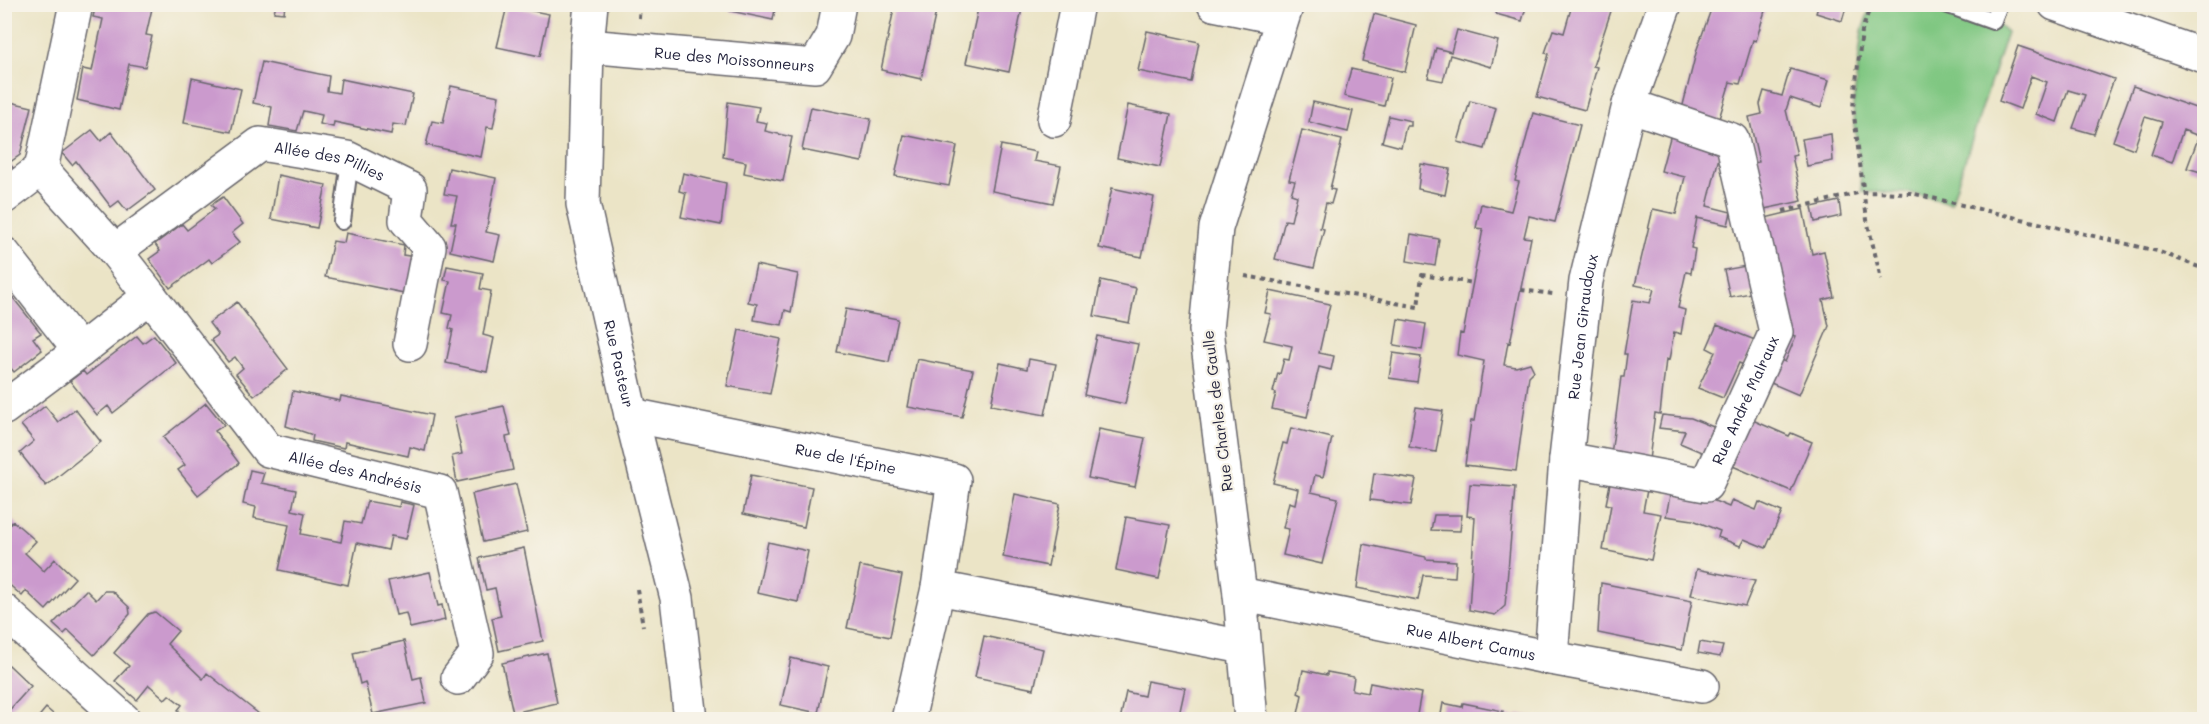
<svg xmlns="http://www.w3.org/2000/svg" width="2209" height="724" viewBox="0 0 2209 724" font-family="Mali,sans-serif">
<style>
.grass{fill:#80c782;stroke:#51745e;stroke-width:1.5}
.building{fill:#cb9acd}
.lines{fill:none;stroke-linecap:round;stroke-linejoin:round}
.service-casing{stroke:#68666c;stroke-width:20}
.minor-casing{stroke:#68666c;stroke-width:36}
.tertiary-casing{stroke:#68666c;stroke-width:36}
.path{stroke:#68666c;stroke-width:4;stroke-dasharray:4.5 4.5;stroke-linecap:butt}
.service{stroke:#fff;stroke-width:16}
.minor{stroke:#fff;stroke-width:33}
.tertiary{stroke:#fff;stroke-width:33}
.labels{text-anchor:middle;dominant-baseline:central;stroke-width:4.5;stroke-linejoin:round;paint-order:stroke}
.street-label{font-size:15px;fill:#22223b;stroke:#f7f3e8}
</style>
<rect width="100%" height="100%" fill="#f7f3e8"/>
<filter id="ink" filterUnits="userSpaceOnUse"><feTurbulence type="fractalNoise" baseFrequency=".0167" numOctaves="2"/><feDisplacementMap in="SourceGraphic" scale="12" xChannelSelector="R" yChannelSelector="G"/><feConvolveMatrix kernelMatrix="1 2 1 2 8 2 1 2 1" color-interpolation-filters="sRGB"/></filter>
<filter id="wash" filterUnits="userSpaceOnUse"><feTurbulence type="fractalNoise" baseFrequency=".008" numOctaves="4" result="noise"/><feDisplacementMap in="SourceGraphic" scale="24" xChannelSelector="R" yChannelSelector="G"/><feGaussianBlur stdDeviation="1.35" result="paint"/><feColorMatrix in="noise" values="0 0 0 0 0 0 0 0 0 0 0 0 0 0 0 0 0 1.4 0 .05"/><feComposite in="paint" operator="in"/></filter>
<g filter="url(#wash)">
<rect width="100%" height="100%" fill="#ebe4c6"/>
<path class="grass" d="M1871,5H1999L1994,21L2007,32L1951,203L1911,193L1862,192L1853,107L1862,31Z"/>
<g id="blocks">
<path class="building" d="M96,4H153L146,35L152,36L145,67L129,64L119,110L77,100L83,69L92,71L103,19L93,17Z
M276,4H285L284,13L274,12Z
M731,4H776L773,20L730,11Z
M895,4H925L937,7L921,79L881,70Z
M979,4H1023L1009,72L966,63Z
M1499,4H1527L1522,21L1496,14Z
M1713,4H1767L1756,41L1753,40L1740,84L1730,82L1718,122L1681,113L1697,49Z
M1819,4H1847L1842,21L1816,13Z
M1572,5H1613L1593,66L1597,67L1585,110L1537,97L1549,54L1545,53L1553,30L1564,33Z
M507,6L549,14L540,56L497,47Z
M1374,14L1416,25L1405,72L1362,61Z
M1457,30L1498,41L1491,67L1450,55L1443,81L1428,78L1436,48L1451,52Z
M1147,31L1199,42L1191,82L1138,71Z
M2018,46L2114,79L2094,134L2073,128L2085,95L2068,90L2057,122L2036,114L2047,82L2031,76L2020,109L1999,101Z
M262,62L329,76L327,91L339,93L341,79L413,94L406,126L393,124L391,134L334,122L333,127L320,124L322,115L303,111L297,131L269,126L272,107L253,103Z
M1351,69L1391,78L1384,106L1344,96Z
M1790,69L1829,80L1821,108L1790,98L1786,110L1797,155L1792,156L1802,201L1764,209L1754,163L1759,162L1749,117L1762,114L1760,104L1764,91L1782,96Z
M192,78L241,89L231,132L184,123Z
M451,86L499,96L493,128L487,127L481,157L426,145L432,121L443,123Z
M2133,86L2204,111V173L2187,168L2199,136L2183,130L2172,162L2151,155L2162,122L2145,117L2134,149L2113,141Z
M6,101L32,107L20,155L9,163L14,169L4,177Z
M1470,101L1496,108L1485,149L1458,142Z
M728,102L759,107L756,121L767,123L765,131L792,137L783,181L744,173L746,162L723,157Z
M1313,102L1353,111L1348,132L1309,122Z
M1128,105L1171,114L1160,167L1117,158Z
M811,107L871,119L862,162L802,150Z
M1533,113L1580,125L1555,222L1529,216L1524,237L1531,238L1510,343L1508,342L1504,365L1516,367L1530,363L1534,371L1529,376L1516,471L1465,465L1471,421H1474L1484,361L1457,355L1460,333L1463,334L1483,229L1476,228L1481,204L1511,211L1519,182L1515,181Z
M1389,116L1411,121V126H1406L1401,147L1382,142Z
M92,130L101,141L111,132L155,190L127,211L119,201L111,207L76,161L72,165L62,153Z
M1302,130L1342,140L1330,189L1335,190L1331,204L1326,203L1320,228L1324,229L1314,268L1275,259L1285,220L1291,221L1297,196L1291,194L1295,181L1289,180Z
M1671,134L1721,149L1707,206L1731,212L1728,225L1697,218L1691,248L1695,249L1691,273L1686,272L1678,308L1685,310L1681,334L1674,332L1669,360L1666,359L1660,414L1655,413L1649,460L1611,455L1621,377H1624L1627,354H1624L1633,300L1650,303L1654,289L1635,285L1653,209L1676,214L1685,177L1661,171Z
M1831,134L1833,161L1807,166L1802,139Z
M904,135L957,146L949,186L895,176Z
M1001,145L1036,152L1034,161L1061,166L1053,203L992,191Z
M1421,164L1450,169L1445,195L1418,189Z
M449,168L496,178L486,232L500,235L494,261L450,251L456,223H451L457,196L444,194Z
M683,173L726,183L721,225L681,217L686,193L679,191Z
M278,175L326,185L317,228L271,219Z
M1112,188L1154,197L1142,257L1099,248Z
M223,197L243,224L232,233L240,242L212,263L209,259L170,288L149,259L160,251L155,244L182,224L187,230L215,209L211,205Z
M1839,201L1841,216L1815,222L1812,207Z
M1803,209L1812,254L1824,251L1834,297L1823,300L1829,326L1799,395L1764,380L1774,357L1785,362L1796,336L1789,334L1765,218Z
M346,233L404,245L403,255L416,257L409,294L325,277L333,241L344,243Z
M1411,234L1439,239L1435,266L1407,261Z
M756,265L798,274L791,312L785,310L782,325L754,320L757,304L748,302Z
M1751,265L1756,292L1730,297L1724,270Z
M447,266L483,273L480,289L491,291L483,335L494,338L487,372L446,363L453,330L449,328L452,315L443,313L450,281L444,280Z
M1101,280L1136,288L1129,323L1094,316Z
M6,289L41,333L33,338L42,350L14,372L4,360V290Z
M1270,291L1330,304L1319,353L1334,356L1331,370L1319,367L1307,417L1272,409L1276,393L1273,392L1278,373L1280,374L1284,359L1289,360L1292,346L1264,340L1271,314L1265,313Z
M237,302L288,369L254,396L236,374L243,368L235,357L228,362L211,340L218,335L209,323Z
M846,309L898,319L889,362L837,352Z
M1398,319L1426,324L1422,350L1394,345Z
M1717,325L1755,340L1744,365L1739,363L1723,398L1698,388L1715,352L1707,348Z
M739,330L781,339L770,394L727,386Z
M154,335L176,363L113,413L108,406L97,415L70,381L83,371L86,375L137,336L143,343Z
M1097,336L1138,344L1125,404L1084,395Z
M1393,353L1421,357L1417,382L1389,378Z
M917,359L973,370L962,417L908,407Z
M1029,359L1056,364L1045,415L991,405L1000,363L1027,369Z
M293,391L340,401L341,396L432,415L425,451L410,447L408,456L345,442L344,448L312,441L313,435L286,426Z
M206,403L224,425L215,431L239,463L198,495L178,470L185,465L163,437Z
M45,406L58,422L75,409L101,442L46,486L20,453L34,441L21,425Z
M504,406L511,436L506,437L513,470L457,482L452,456L462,454L454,417Z
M1416,407L1443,411L1436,452L1409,447Z
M1662,415L1691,418L1716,428L1706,454L1680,443L1685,431L1659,428Z
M1748,418L1789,436L1791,433L1812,442L1791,491L1728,464Z
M1291,428L1332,438L1323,477L1315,475L1311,492L1338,498L1322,564L1283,555L1289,529L1283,528L1289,502L1295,504L1298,489L1273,483L1283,443L1287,444Z
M1099,429L1145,438L1135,487L1088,478Z
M250,470L264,473L261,483L296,490L292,510L305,513L301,534L341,542L345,521L361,524L367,501L399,507L400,502L414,505L406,539L391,536L388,550L357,543L348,585L279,570L289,525L254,518L256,507L243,504Z
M1374,473L1416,479L1411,505L1370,500Z
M751,475L812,487L804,527L743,514Z
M1611,479L1648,485L1643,511L1661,514L1651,560L1603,550L1611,505L1606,504Z
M516,484L527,532L483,542L472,494Z
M1470,484L1515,487L1505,606L1495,615L1469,610L1475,517L1467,516Z
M1671,490L1700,495L1729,507L1732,500L1756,510L1759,502L1782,512L1766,548L1744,539L1740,546L1718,537L1720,531L1693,520L1666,516Z
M1015,494L1060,504L1048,566L1003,557Z
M1434,515H1462L1460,531L1431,530Z
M1126,517L1170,525L1159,579L1116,570Z
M13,521L36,541L25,553L44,571L55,559L75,578L46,610L26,591L22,596L4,580L6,573L4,571V531Z
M768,542L808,551L798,602L757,593Z
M1363,544L1426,557V559L1456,561L1455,577L1423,575L1418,600L1357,588Z
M524,548L543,641L499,651L492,618L501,616L495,588L486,590L479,558Z
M860,566L902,575L890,637L847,628Z
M1697,569L1755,581L1745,606L1691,595Z
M430,572L438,606L442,605L445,620L410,628L406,613L396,615L388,581Z
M1601,583L1692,601L1682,650L1598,633Z
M86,590L96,600L104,591H112L129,607L130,614L94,655L68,630L64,634L53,624Z
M155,612L178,631L167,644L203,679L207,673L259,714L254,720H189L178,710L182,705L169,695L165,699L149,685L137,700L115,681L129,666L114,653L148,614Z
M984,636L1043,649L1034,689L975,677Z
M404,641L413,679L421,677L426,703L373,714L365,682L360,684L353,653Z
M1700,642L1723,646L1720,657L1698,653Z
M547,653L557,703L513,713L502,663Z
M791,658L828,667L818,713L781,705Z
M9,665L31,686L4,716V669Z
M1303,670L1327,675V672L1354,677L1352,690L1368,693L1370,683L1421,693L1416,720H1324L1298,714L1302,695L1298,693Z
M1147,681L1185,688L1178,720H1120L1126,692L1144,696Z
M1443,703L1462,707L1463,703L1503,711L1502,715L1515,717L1521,714L1533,717L1534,720H1440Z
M46,708L60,720H36Z"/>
</g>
</g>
<g filter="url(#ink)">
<use href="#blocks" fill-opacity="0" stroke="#68666c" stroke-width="1.5"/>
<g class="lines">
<g class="service-casing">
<path id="service" d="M1946,4L1993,21L1999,4
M342,221L350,160"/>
</g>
<g class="minor-casing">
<g id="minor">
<path d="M1214,4L1282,18"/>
<path d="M2055,4L2204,56"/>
<path id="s1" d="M587,46L815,66L833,36L839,4"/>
<path d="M1054,120L1077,4"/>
<path d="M4,197L41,169"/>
<path id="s2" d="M115,251L260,144L347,158L410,189L406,220L429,247L410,344"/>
<path d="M4,254L80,351"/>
<path id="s3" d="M150,296L268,450L440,492L477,653L458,678"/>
<path d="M4,408L80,351L150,296L115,251L41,169L76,4"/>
<path id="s4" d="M631,415L954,480L938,588L1244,647"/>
<path id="s5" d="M1566,459L1706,485L1776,332L1732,140L1629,105"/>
<path id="s6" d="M1240,594L1551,658L1702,686"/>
<path d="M4,611L124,720"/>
<path id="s7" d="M1551,658L1566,459L1586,281L1629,105L1665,4"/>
<path d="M908,720L938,588"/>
<path d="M1251,720L1240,594L1206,330L1216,228L1287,4"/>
</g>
</g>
<g class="tertiary-casing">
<g id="tertiary">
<path id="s8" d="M591,4L587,46L583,204L631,415L677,598L691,720"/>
</g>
</g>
<path class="path" d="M1871,4L1862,31L1853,107L1867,220L1881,279
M639,18L640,4
M1783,211L1862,192L1911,193L2157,251L2204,269
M1245,276L1418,307L1422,275L1473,283
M1521,290L1553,294
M637,589L643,626"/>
<use href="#service" class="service"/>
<use href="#minor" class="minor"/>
<use href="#tertiary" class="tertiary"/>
</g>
</g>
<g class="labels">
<g class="street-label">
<text stroke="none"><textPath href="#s1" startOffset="148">Rue des Moissonneurs</textPath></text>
<text stroke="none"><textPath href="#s2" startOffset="252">Allée des Pillies</textPath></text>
<text stroke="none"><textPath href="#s7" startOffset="333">Rue Jean Giraudoux</textPath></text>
<text stroke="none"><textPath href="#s8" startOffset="364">Rue Pasteur</textPath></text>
<text stroke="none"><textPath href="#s5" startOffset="236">Rue André Malraux</textPath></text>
<text transform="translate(1217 411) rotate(-97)">Rue Charles de Gaulle</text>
<text stroke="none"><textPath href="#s4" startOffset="219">Rue de l'Épine</textPath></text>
<text stroke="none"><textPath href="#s3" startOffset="284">Allée des Andrésis</textPath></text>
<text stroke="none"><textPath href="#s6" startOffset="236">Rue Albert Camus</textPath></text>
</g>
</g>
<rect width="2209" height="724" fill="none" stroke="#f7f3e8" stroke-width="24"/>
</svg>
